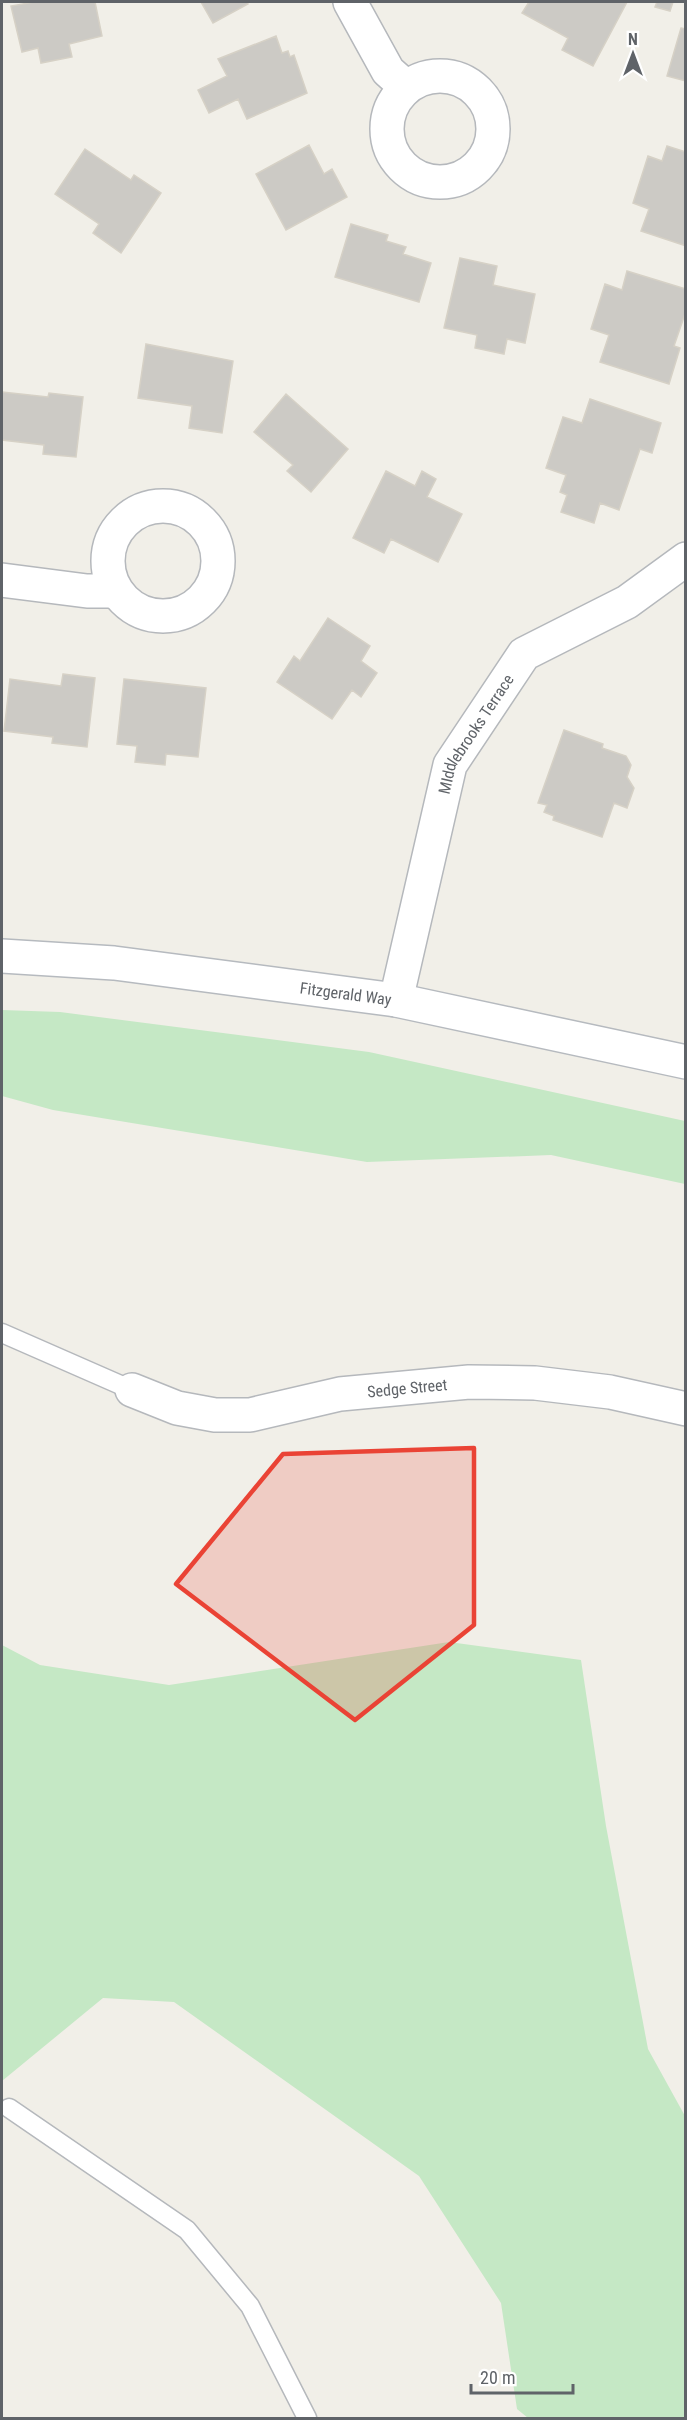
<svg xmlns="http://www.w3.org/2000/svg" width="687" height="2420" viewBox="0 0 687 2420" font-family="'Roboto Condensed',sans-serif">
<style>
.green{fill:#c5e8c5}
.building{fill:#cccac5;stroke:#d6d1c6;stroke-width:1.5}
.lines{fill:none;stroke-linecap:round;stroke-linejoin:round}
.lane-casing{stroke:#b5b8bc;stroke-width:21}
.street-casing{stroke:#b5b8bc;stroke-width:36}
.secondary-casing{stroke:#b6babf;stroke-width:36}
.lane{stroke:#fff;stroke-width:18}
.street{stroke:#fff;stroke-width:33}
.secondary{stroke:#fff;stroke-width:33}
.marked{fill:#ea4335;fill-opacity:0.2;stroke:#ea4335;stroke-width:4.5;stroke-linejoin:round}
.labels{text-anchor:middle;dominant-baseline:central;stroke-width:4.5;stroke-linejoin:round;paint-order:stroke}
.street-label{font-size:16px;fill:#5f6368;stroke:#fff}
</style>
<rect width="100%" height="100%" fill="#f1efe8"/>
<path class="green" d="M2,1010L60,1012L369,1052L685,1121V1184L551,1155L367,1162L53,1110L2,1096Z
M449,1642L581,1660L606,1826L648,2049L685,2116V2418H528L517,2409L501,2303L419,2176L174,2002L103,1998L2,2081V1645L40,1665L169,1685Z"/>
<path class="building" d="M34,2H95L102,36L69,44L72,57L41,63L38,48L22,52L11,6Z
M201,2H247L248,4L213,23Z
M529,2H627L593,66L562,50L568,38L522,13Z
M657,2H673L670,11L655,7Z
M681,28L686,29V81L667,76Z
M276,36L282,53L288,51L290,57L294,55L307,93L247,119L238,99L209,113L198,90L227,76L218,59Z
M309,145L324,174L332,169L347,197L286,230L256,174Z
M667,146L686,152V246L641,231L649,209L633,203L648,156L662,161Z
M85,149L131,180L134,175L161,193L121,253L93,233L99,224L55,194Z
M351,224L388,235L386,241L406,247L403,254L431,263L419,302L335,277Z
M460,258L497,266L493,285L535,294L525,343L507,339L504,354L475,348L477,335L444,328Z
M627,271L686,289V311L674,346L680,348L669,384L600,362L609,335L591,329L605,284L622,290Z
M146,344L233,361L222,433L189,428L192,406L138,398Z
M2,392L48,397L49,393L83,397L76,457L43,454L44,445L2,440Z
M286,394L348,449L311,492L287,471L293,465L254,432Z
M590,399L661,423L652,453L640,449L619,510L600,503L594,523L561,512L567,495L560,492L566,475L546,468L563,417L582,423Z
M386,471L415,486L422,471L436,479L427,497L462,514L438,562L391,539L384,553L353,538Z
M328,618L370,646L361,661L377,673L361,697L352,690L332,719L277,682L294,656L300,661Z
M63,674L95,678L87,747L52,743L53,737L4,731L10,679L61,686Z
M124,679L206,688L198,757L166,754L165,765L135,762L137,746L117,744Z
M564,730L603,744L602,748L626,756L631,765L627,777L634,788L627,808L614,803L602,837L553,820L554,816L544,812L547,805L538,803Z"/>
<g class="lines">
<g class="lane-casing">
<path id="lane" d="M2,1333L132,1390
M9,2108L187,2230L250,2306L307,2418"/>
</g>
<g class="street-casing">
<g id="street">
<path d="M350,2L388,71L406,87"/>
<circle cx="440" cy="129" r="53"/>
<circle cx="163" cy="561" r="55"/>
<path d="M2,580L87,591H116"/>
<path id="s1" d="M396,1000L450,765L524,654L627,602L686,559"/>
<path id="s2" d="M132,1390L177,1408L215,1415H250L340,1394L469,1382L535,1383L610,1392L686,1409"/>
</g>
</g>
<g class="secondary-casing">
<g id="secondary">
<path id="s3" d="M2,956L114,963L396,1000L686,1062"/>
</g>
</g>
<use href="#lane" class="lane"/>
<use href="#street" class="street"/>
<use href="#secondary" class="secondary"/>
</g>
<path class="marked" d="M474,1448V1625L355,1720L176,1584L283,1454Z"/>
<g class="labels">
<g class="street-label">
<text stroke="none"><textPath href="#s1" startOffset="280">MIddlebrooks Terrace</textPath></text>
<text stroke="none"><textPath href="#s3" startOffset="346">Fitzgerald Way</textPath></text>
<text stroke="none"><textPath href="#s2" startOffset="282">Sedge Street</textPath></text>
</g>
</g>
<rect width="687" height="2420" fill="none" stroke="#5f6368" stroke-width="6"/>
<g transform="translate(633 54)" stroke="#ffffff" stroke-width="4.5" paint-order="stroke">
<path d="M0-4.5L10 22L0 15L-10 22Z" fill="#5f6368"/>
<text y="-9" font-size="16" font-weight="bold" text-anchor="middle" fill="#5f6368">N</text>
</g>
<path d="M471 2384v9h102v-9" fill="none" stroke="#5f6368" stroke-width="3"/>
<text x="480" y="2384" font-size="18" fill="#5f6368" stroke="#ffffff" stroke-width="4.5" paint-order="stroke">20 m</text>
</svg>
